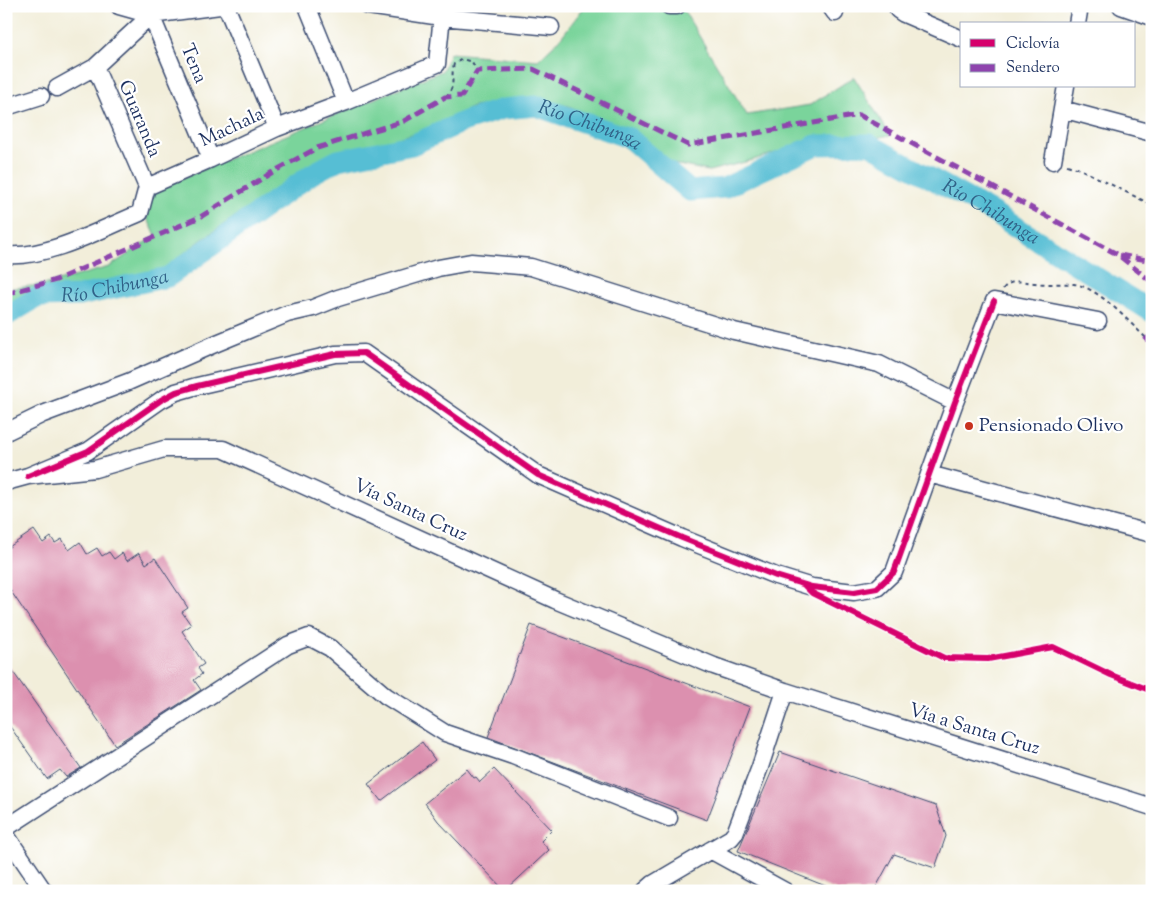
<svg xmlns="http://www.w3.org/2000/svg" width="1158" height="897" viewBox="0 0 1158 897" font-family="'Sorts Mill Goudy',serif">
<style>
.green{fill:#7ad49b;stroke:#4a827c}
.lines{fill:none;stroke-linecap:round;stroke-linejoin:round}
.river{stroke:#57bed4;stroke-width:21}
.building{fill:#dc90af}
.minor-casing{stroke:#3b4c71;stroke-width:19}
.path{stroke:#3b4c71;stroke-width:2;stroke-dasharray:4 4;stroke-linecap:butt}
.minor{stroke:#fff;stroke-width:16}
.quiet{stroke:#8e44ad;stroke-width:5;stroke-dasharray:10 5;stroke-linecap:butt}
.cycleway-casing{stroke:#fff;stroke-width:9}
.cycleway{stroke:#d6006c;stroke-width:6}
.poi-dot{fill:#c8321e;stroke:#fff;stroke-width:2}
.labels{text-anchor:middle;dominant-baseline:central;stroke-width:4.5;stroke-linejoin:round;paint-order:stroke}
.street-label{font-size:19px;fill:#1b2f5e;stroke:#fff}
.poi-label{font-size:19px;fill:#1b2f5e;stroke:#fff;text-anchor:start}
.water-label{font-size:20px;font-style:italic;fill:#306187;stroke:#fff}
</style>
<rect width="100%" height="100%" fill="#fff"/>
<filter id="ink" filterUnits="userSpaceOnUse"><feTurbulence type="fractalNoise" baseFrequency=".02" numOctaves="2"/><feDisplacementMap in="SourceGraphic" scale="10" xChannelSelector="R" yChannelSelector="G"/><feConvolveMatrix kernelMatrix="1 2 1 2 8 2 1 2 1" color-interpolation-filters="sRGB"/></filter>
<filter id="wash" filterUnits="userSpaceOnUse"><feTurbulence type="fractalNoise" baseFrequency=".0096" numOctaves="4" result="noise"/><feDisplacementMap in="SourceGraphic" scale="20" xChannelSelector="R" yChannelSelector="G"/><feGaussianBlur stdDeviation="1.12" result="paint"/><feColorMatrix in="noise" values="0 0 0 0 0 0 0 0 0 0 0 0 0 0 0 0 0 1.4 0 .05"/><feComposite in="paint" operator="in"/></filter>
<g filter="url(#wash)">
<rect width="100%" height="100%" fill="#f2eeda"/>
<path class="green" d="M585,6H681L747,115L810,105L854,77L890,135L864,140L833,138L791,148L753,160L709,171L668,163L615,128L569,106L527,99L473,107L423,131L351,151L302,171L204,238L154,276L101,285L14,304L6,308V289L47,284L109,267L156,235L147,218L153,190L442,71L450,53L538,60L559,40Z"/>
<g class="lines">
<path class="river" id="s1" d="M6,316L38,297L79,296L168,277L312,174L338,160L412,145L465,121L503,109L536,106L629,138L690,191L724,188L816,145L869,144L992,212L1152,312"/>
</g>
<g id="blocks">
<path class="building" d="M34,530L43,543L51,537L55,543L62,539L69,550L80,542L87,554L97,548L102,556L109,552L114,559L122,553L127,561L139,553L146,564L155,558L188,608L182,612L191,625L182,631L204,664L198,668L202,674L194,680L201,690L115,745L6,584V549Z
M531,625L750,707L707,820L488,737Z
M6,662L81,768L66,777L60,770L47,779L6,721Z
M422,742L435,760L381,801L368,784Z
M780,752L936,806L946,836L935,868L894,854L874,891H838L738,851Z
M467,769L474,778L476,777L480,782L494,769L552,830L541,841L549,850L505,891L438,821L425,803Z"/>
</g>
</g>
<g filter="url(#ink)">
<use href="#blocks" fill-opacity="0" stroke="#3b4c71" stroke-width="1"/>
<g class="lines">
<g class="minor-casing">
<path id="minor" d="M119,6L151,15
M226,6L277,128
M307,6L346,102
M368,6L441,17L551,27
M669,6H677
M830,6L835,13
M898,6V10L904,14L962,39
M1121,6L1152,17
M151,15L211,159
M1077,24L1080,6
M95,67L147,187
M57,88L95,67L151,15L220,6
M6,107L41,96
M1062,109L1152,133
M1053,161L1066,86
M6,255C46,259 102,229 140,213L147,187L211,159L277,128L346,102L437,64L443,6
M6,432L43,414L128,382L217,343L287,314L313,308L338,298L438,268L471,262L531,267L734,331L879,364L955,402
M929,474L1152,534
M28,476L88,451L161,400L176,392L197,386L335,354L364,353L538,475L682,538L776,576L812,587L854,592L877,588L894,572L955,402L994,301L1098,321
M6,482L28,476L95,469L164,449H223L555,600L714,666L785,691L1152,807
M6,828L288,645L309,637L330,648L386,696L445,733L513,756L669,818
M6,835L44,891
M710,850L785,891
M645,891L653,884L731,838L735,833L760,767L785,691"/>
</g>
<path class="path" d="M445,97C457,87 450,77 454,64L462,59L472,62L477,71
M1067,165L1080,169L1152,205
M1003,289C1011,278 1023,282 1035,283C1048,285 1061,283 1074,284C1098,287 1128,321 1145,337L1152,330"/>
<use href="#minor" class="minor"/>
<path class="quiet" d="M1120,255L1152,261
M6,294L56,280L200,217L271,173L317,148L404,121L445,97L462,96L477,71L533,69L688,145L859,115L1117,254L1152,282
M1145,337L1152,344"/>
<g class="cycleway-casing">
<path id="cycleway" d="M28,476L88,451L161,400L176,392L197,386L335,354L364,353L538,475L682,538L776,576L812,587L854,592L877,588L894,572L955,402L994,301
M805,586L812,593L944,658L988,659L1053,647L1111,675L1152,691"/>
</g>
<use href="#cycleway" class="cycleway"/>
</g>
</g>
<circle class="poi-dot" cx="969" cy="426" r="5"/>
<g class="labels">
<g class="street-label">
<text transform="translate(193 64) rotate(67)">Tena</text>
<text transform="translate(139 119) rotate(67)">Guaranda</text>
<text transform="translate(232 128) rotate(-25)">Machala</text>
<text transform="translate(410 511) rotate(25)">Vía Santa Cruz</text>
<text transform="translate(974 730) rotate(17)">Vía a Santa Cruz</text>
</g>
<g class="poi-label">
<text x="979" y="426">Pensionado Olivo</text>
</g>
<g class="water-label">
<text stroke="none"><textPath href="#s1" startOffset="640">Río Chibunga</textPath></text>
<text stroke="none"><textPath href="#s1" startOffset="1090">Río Chibunga</textPath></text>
<text stroke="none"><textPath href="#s1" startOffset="115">Río Chibunga</textPath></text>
</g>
</g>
<rect width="1158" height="897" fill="none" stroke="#fff" stroke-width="25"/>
<rect x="960" y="22" width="175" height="65" fill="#ffffff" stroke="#a4acbf"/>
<rect x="970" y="39" width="25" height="8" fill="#d6006c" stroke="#a4acbf"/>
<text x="1006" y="48" font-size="15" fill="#1b2f5e">Ciclovía</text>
<rect x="970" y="64" width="25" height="8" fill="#8e44ad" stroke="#a4acbf"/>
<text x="1006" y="72" font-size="15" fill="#1b2f5e">Sendero</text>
</svg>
